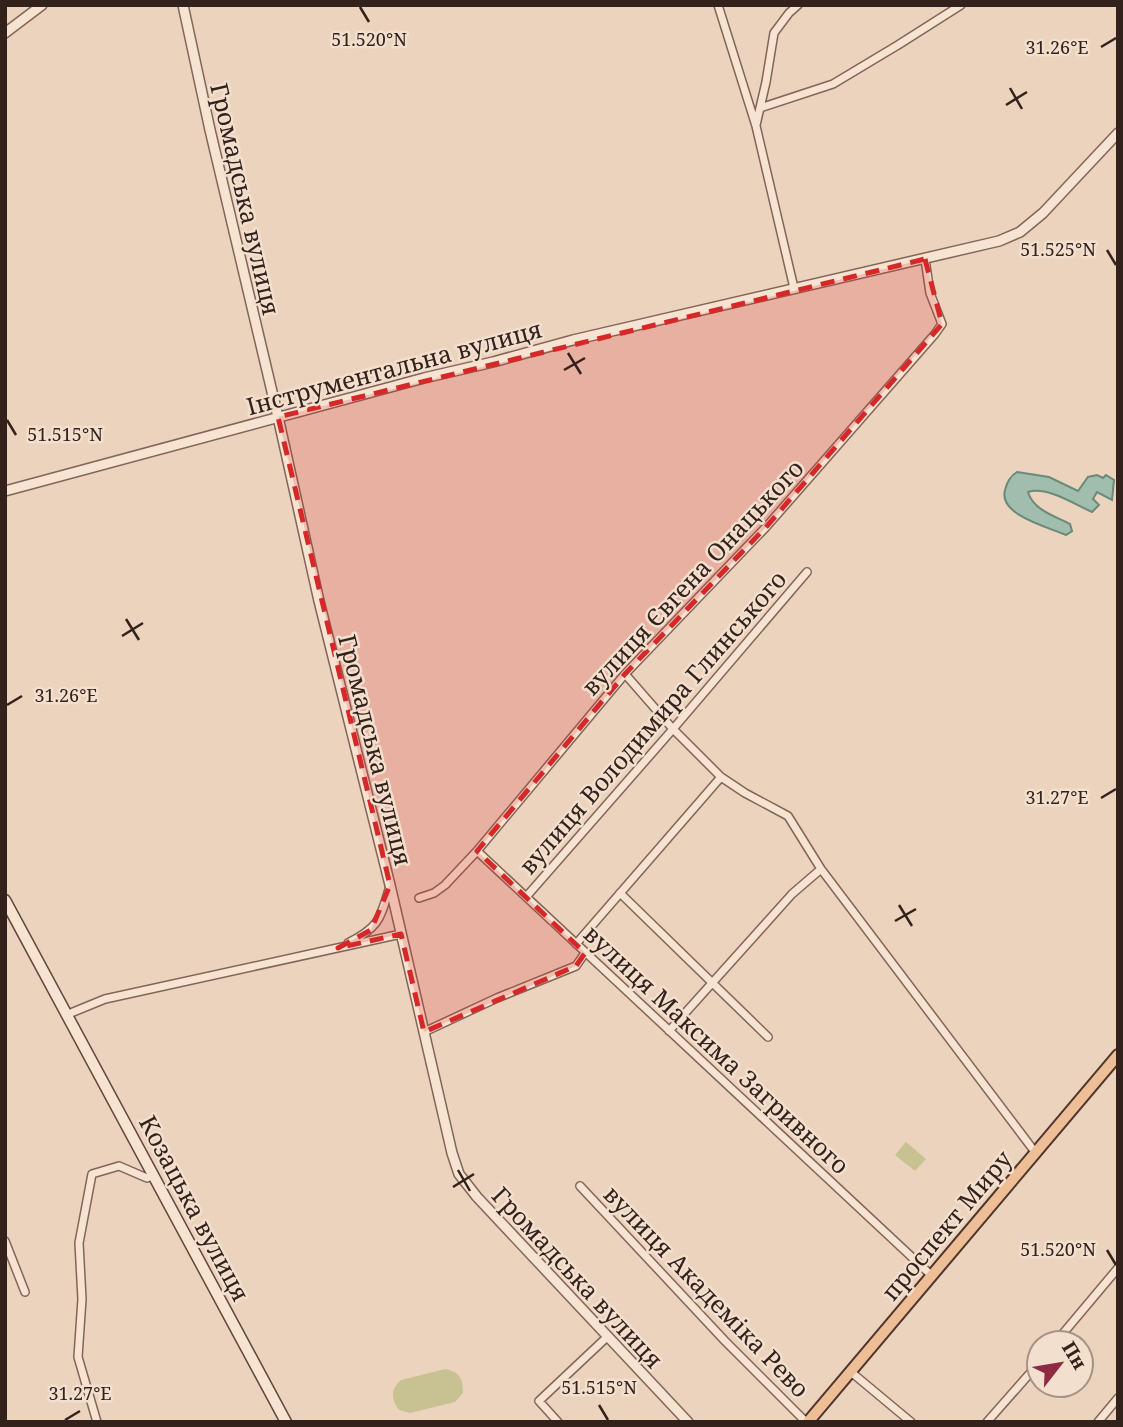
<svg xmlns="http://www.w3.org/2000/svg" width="1123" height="1427" viewBox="0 0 1123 1427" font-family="'Noto Serif',serif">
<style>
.pitch{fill:#c8c293}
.water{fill:#a1bdae;stroke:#6a8a7a;stroke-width:2}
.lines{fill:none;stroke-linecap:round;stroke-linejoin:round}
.minor-casing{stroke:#836558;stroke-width:10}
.tertiary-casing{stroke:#836558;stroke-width:12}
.secondary-casing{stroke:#64463b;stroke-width:13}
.primary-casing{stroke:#50352c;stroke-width:14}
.minor{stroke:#f7e3d1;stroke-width:7}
.tertiary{stroke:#f7e3d1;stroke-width:9}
.secondary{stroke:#f7e3d1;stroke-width:10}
.primary{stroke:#eebe96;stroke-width:10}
.marked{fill:#d62828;fill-opacity:0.2;stroke:#d62828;stroke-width:5;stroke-dasharray:14 9;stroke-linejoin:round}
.ticks{fill:none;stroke:#33221c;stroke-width:2.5}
.labels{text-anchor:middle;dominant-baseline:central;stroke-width:5;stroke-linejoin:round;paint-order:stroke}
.street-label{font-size:24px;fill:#33221c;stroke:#f3dfcd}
.ticks-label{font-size:18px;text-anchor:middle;fill:#33221c;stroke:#f3dfcd;stroke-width:5;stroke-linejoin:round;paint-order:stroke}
</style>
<rect width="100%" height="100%" fill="#ebd3be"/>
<path class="pitch" d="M906,1142L926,1159L915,1171L895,1155Z
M445,1369C460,1372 463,1379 463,1393L455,1402L410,1413L399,1410C391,1399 390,1390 401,1380Z"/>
<path class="water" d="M1017,472L1049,477L1078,491L1088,477L1097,475L1103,478L1106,475L1114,480L1112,500L1097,492L1093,499L1099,505L1092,512C1074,504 1047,486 1028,492C1033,510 1055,516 1070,524L1072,531L1066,535C1048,527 998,515 1005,490C1007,482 1010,476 1017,472Z"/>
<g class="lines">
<g class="minor-casing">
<path id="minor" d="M718,5L756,126L794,288
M760,108L833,84L898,45L961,5
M756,125L766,82L774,33L789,13L798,5
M625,674L673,729L721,777L745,793L788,816L821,869L1035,1152
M477,851L931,1275
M620,893L768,1037
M526,897L673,729L807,572
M419,898L434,893L445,885L477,851L625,674L767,526L935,334L942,324L930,293L925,259
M348,943C380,927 380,919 390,886
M576,944L721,777
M66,1015L105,999L401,934
M669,1031L792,894L821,869
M424,1032L497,998L576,966L585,953
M580,1186L725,1341L806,1422
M5,1241L25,1292
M1055,1343L1118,1268
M851,1372L911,1422
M97,1422L78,1357L82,1299L79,1243L92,1174L119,1166L147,1178L154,1175
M558,1422L539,1401L607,1337
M987,1422L1039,1363
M1098,1422L1118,1398"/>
</g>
<g class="tertiary-casing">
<path id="tertiary" d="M183,5L210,130L278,417L319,601L390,885L452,1153L459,1174L477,1197L688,1422
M5,33L42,5
M5,491L424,378L493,362L573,340L999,241L1020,232L1043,213L1118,133"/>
</g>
<g class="secondary-casing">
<path id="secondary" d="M5,900L286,1422"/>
</g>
<g class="primary-casing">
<path id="primary" d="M808,1422L1118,1055"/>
</g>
<use href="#minor" class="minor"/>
<use href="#tertiary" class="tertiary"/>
<use href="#secondary" class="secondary"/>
<use href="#primary" class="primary"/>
</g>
<path class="marked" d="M925,259L942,324L767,526L625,674L477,851L585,953L576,966L424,1032L401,934L338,948L371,930L390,885L278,417Z"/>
<path class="ticks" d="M360,7L369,22M1101,47L1116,38M1010,88L1022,109M1006,105L1027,92M1107,250L1116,265M568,353L581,374M564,370L585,358M7,420L16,435M126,619L139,640M122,636L143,623M7,705L22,696M1101,798L1116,789M899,905L912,926M895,921L916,909M458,1170L470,1191M453,1187L474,1174M1107,1250L1116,1265M599,1405L608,1420M65,1420L80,1411"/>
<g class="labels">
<g class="street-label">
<text transform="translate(246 199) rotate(77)">Громадська вулиця</text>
<text transform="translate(394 367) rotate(-15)">Інструментальна вулиця</text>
<text transform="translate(692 577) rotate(-47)">вулиця Євгена Онацького</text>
<text transform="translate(652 722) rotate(-49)">вулиця Володимира Глинського</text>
<text transform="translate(376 750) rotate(76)">Громадська вулиця</text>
<text transform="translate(717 1049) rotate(43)">вулиця Максима Загривного</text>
<text transform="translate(195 1208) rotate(62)">Козацька вулиця</text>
<text transform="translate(946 1225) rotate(-50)">проспект Миру</text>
<text transform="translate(578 1277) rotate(47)">Громадська вулиця</text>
<text transform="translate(707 1291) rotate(46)">вулиця Академіка Рево</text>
</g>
</g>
<g class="ticks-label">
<text x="369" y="46">51.520°N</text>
<text x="1057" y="54">31.26°E</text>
<text x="1058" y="256">51.525°N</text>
<text x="65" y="441">51.515°N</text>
<text x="66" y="702">31.26°E</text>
<text x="1057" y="804">31.27°E</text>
<text x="1058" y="1256">51.520°N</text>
<text x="599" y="1394">51.515°N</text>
<text x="80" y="1400">31.27°E</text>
</g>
<rect width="1123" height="1427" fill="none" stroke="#33221c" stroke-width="14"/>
<g transform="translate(1060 1364) rotate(59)"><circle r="33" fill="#f3dfcd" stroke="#a69386" stroke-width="2"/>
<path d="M0-5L12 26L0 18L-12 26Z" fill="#8f2a43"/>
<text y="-10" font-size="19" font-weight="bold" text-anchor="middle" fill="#33221c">Пн</text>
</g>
</svg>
